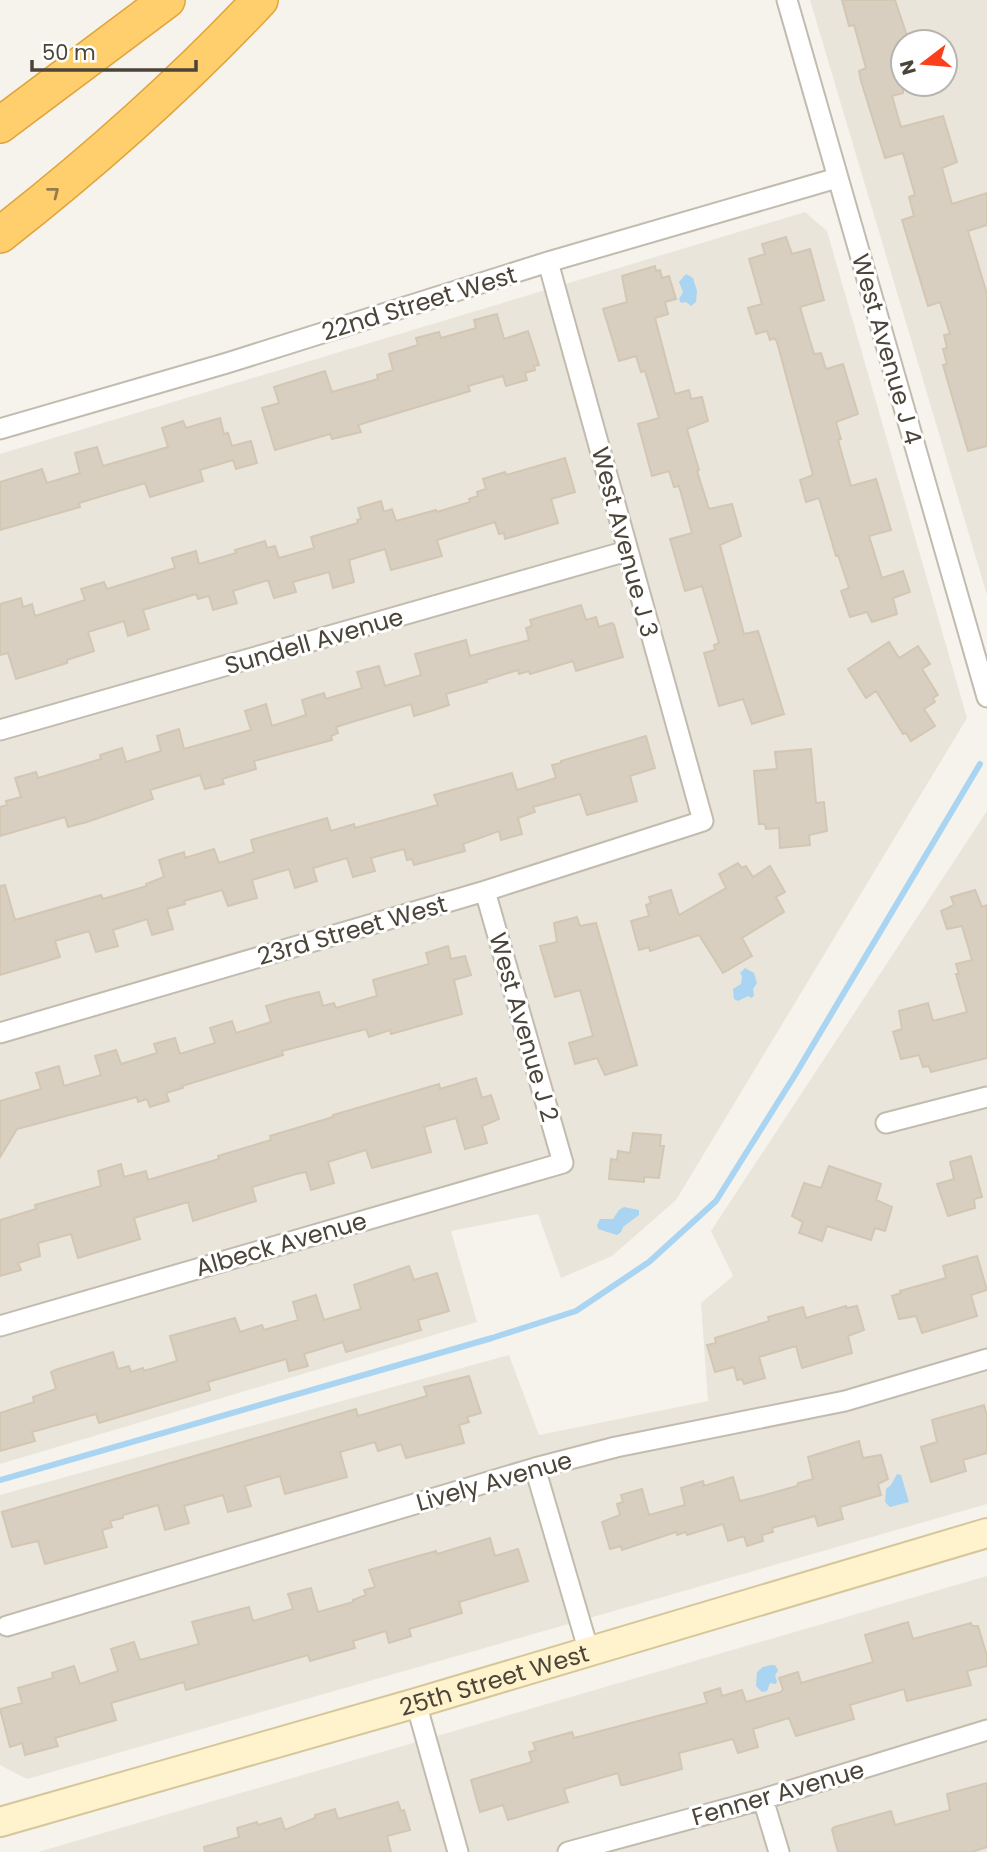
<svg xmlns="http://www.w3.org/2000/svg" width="987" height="1852" viewBox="0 0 987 1852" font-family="Poppins,sans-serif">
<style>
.residential{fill:#eae5da;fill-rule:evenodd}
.water{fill:#a9d4f2}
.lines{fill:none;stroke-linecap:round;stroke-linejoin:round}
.stream{stroke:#a9d4f2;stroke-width:6}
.building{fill:#d8cfc1;stroke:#d3c7b4;stroke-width:2}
.street-casing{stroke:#c2bbae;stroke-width:23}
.secondary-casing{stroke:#d6c79b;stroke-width:32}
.highway-casing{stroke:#e0a43c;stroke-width:38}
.street{stroke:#fff;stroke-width:19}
.secondary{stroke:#fff3cd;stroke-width:28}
.highway{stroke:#ffcf6e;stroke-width:35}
.oneway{stroke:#937c4e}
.labels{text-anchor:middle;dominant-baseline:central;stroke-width:6;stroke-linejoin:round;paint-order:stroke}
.street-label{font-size:24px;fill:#4b4439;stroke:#fff}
</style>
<rect width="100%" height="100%" fill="#f6f3ec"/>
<path class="residential" d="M810,0H987V595ZM903,42H945V84H903Z
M805,212L827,231L967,718L676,1200L612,1256L561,1278L538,1214L451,1231L477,1322L0,1464V454Z
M987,811V1504L27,1779L0,1765V1495L509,1355L539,1435L708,1401L701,1303L733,1276L711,1231Z
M987,1576V1852H38Z"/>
<path class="water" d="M686,274L693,278L697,291L696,302L691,306L686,302L681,303L679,299L683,292L679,282Z
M745,968L754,973L757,983L753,989L754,996L751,998L748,996L738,1001L734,999L733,989L741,984L742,976L740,973Z
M624,1207L639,1210V1215L623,1227L621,1232L617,1235L598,1229L597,1225L600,1219H613L619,1210Z
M897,1474L901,1475L909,1502L890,1507L885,1502L886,1489L891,1485Z
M771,1665H775L778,1670L775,1676L777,1681L776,1684L770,1683L767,1691L762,1692L756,1686L757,1672L763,1667Z"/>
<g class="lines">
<path class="stream" d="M0,1480L492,1338L576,1311L649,1262L716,1201L795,1075L980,764"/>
</g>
<path class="building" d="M842,0H895L909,42H903V93L892,96L901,127L943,116L957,162L942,168L952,204L987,193V225L968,231L987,294V446L968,451L943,365L947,364L943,349L947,348L944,335L950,334L940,302L928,306L902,220L914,216L909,197L915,195L903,153L885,158L861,81L859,71L866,68L854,25L849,26Z
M786,237L792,254L810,249L824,300L800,307L814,354L821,353L826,369L843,364L858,414L836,422L841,439L838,440L851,486L876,479L891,530L869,536L882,578L903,571L910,592L893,598L897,614L872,622L867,612L850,617L841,591L849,588L838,555L836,556L819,498L806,502L800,480L813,475L777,342L774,338L770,340L767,331L756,334L748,308L762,304L749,259L765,254L762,244Z
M655,266L656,271L660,270L662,278L669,276L676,299L665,302L668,314L655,318L675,394L689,390L691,399L702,397L708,421L687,429L699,470L697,471L709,509L732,504L741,536L720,545L744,634L758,631L784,714L752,724L743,699L719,706L704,653L715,650L714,645L719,643L702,586L685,591L670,539L692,533L679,486L674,487L669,471L652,476L638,424L659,418L645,371L641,372L636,356L619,361L603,309L627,302L622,276Z
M497,314L504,339L528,331L539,365L534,366L535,370L525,373L527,380L506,386L503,376L468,386L470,391L358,425L361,432L332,439L330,434L275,450L262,408L279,403L274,387L325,371L332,392L378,379L377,375L393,370L389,354L418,345L416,338L439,332L441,338L476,328L474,320Z
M220,418L224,434L228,433L232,446L251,441L257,463L236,469L233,460L200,470L203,481L150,497L145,483L79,503L80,507L0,530V482L42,469L47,483L80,473L75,453L97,447L103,466L168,447L162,428L183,421L186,428Z
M565,458L575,492L551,499L558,523L505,539L504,533L499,534L495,522L437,540L442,556L391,570L385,549L349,560L354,582L333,588L329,572L293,582L296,592L274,598L268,580L233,591L237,603L213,610L209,596L198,599L196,594L143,610L149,629L128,636L124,621L88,632L94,651L67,660V663L16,679L8,653L0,655V604L21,598L23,607L32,604L35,616L85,600L81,589L104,582L107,589L175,568L172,558L196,551L199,564L236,553L235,550L265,541L267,548L275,546L279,558L314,548L311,537L358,523L357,520L361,519L358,508L381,501L384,512L392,509L396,521L436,510L437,512L470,502L469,499L478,496L477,492L486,489L483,479L505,472L506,475Z
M581,605L586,620L596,617L599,627L612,623L614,625L623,657L576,671L573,661L530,674L529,671L519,674L518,670L486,680L487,682L446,694L449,705L434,710L414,716L411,704L336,727L338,733L331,736L332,740L254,761L256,769L222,779L224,784L205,789L200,775L150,790L153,799L87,822L68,827L65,817L0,836V807L7,805L6,801L21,797L15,778L36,772L38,778L101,759L100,755L122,748L126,762L161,751L157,736L179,729L184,749L212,741L251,730L245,711L266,704L272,726L306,715L302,700L324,693L326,699L362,688L357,672L379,666L385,686L421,675L415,654L466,640L470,656L529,640L526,628L532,626L530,620Z
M889,642L899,658L918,646L930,664L922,669L938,695L933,698L935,702L924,709L935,726L911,741L906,733L903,734L876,691L866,698L848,669Z
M646,736L655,768L630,776L637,801L587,815L580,794L533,807L535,812L518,818L522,834L501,840L499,831L463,844L465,851L414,865L412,859L407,860L404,849L371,858L375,871L353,877L347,858L313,868L317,881L295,888L289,869L252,880L257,898L228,906L222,890L184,901L185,904L167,909L173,929L152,935L147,919L113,930L118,946L96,952L89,931L55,941L60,957L0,975V886L5,885L15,920L101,895L103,899L147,886L146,884L164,877L159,860L184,852L185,858L214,849L219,863L254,852L251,840L327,818L331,831L354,824L355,828L438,805L434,795L512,773L517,790L556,778L552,765L561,763V761Z
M811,749L816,803L824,802L827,831L809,835L810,845L780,848L779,828L766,829L765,824H759L754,771L777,769L775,752Z
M738,863L742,868L746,866L753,877L770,866L785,892L776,897L784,912L742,938L752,956L723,973L699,935L650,951L649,947L639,950L631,921L649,916L646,905L651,903L649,897L671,890L679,915L726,888L719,874Z
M975,890L982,907L987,905V1058L931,1072L929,1066L923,1067L919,1055L901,1059L893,1032L902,1029L899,1011L928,1003L933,1021L967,1012L956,974H959L956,964L972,960L962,926L947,929L941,911L954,905L951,897Z
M577,917L580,926L596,923L637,1065L605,1075L597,1058L575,1064L569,1043L593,1036L580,990L555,997L540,946L557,942L554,923Z
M448,946L451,959L465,956L471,975L454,980L462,1014L391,1034L390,1030L369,1037L366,1029L282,1051L283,1055L182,1086L183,1088L166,1093L169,1101L150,1107L147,1099L138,1102L137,1097L17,1129L0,1157V1101L41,1089L36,1073L59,1066L64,1086L101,1075L95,1056L116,1050L121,1064L157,1053L154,1044L175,1038L180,1054L215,1043L210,1028L232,1021L236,1033L271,1022L266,1006L289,999L319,992L323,1006L334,1003L336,1008L377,996L373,980L429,964L426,953Z
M476,1078L482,1098L491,1095L499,1119L482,1126L487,1143L465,1149L456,1118L424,1127L431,1152L372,1168L366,1150L328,1162L334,1183L311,1190L306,1172L296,1174L252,1187L256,1201L193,1221L188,1202L134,1218L140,1239L78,1258L71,1234L38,1243L40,1256L18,1263L21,1270L0,1276V1220L36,1209L35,1205L101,1186L98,1171L121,1164L124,1177L146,1171L148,1180L219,1159L218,1156L271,1140L270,1136L333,1117V1115L439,1084L440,1089Z
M633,1133L661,1135L660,1146H664L659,1178L644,1177V1182L609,1179L611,1159L617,1160L618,1151L630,1153Z
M971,1156L982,1197L974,1199L975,1208L948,1216L937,1184L954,1179L950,1162Z
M829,1166L881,1184L876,1200L892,1207L885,1231L875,1228L871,1240L827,1226L822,1241L799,1233L803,1222L792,1216L804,1183L821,1188Z
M977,1256L987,1290L971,1295L977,1316L922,1333L916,1316L899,1319L892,1296L901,1293L900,1291L946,1278L943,1266Z
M409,1266L414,1280L437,1273L449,1311L418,1320L421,1330L346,1352L343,1342L304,1354L308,1366L289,1371L286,1359L208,1382L210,1390L99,1423L96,1414L32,1432L35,1441L0,1451V1413L34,1402L33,1397L56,1389L51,1372L55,1370L113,1352L118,1369L129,1366L131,1372L143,1368L144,1371L177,1361L170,1336L235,1318L240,1332L262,1325L264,1330L298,1320L293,1302L316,1295L324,1320L361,1309L354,1285Z
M846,1306L847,1308L857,1306L864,1330L848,1336L852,1353L802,1368L796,1346L759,1357L765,1378L744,1384L742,1379L737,1380L734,1367L715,1372L707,1345L716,1343L715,1338L769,1321L768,1317L803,1307L806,1318Z
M469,1376L481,1413L467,1417L469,1422L459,1425L464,1443L406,1458L401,1444L378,1451L375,1442L340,1452L347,1477L285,1494L280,1476L245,1486L251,1506L228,1512L223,1495L184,1506L189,1523L165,1530L158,1505L123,1515V1518L110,1521L112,1527L102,1530L107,1547L45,1564L38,1541L12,1547L2,1512L356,1409L358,1416L427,1396L424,1387Z
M984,1405L987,1416V1453L963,1460L966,1471L931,1482L921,1447L937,1442L932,1420Z
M859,1441L863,1458L881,1455L888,1479L878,1484L881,1495L840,1507L843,1519L818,1526L815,1516L772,1528L773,1532L762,1535L763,1541L747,1546L744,1536L728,1541L723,1524L687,1535L686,1532L677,1535L676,1532L622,1550L621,1546L610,1549L602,1522L620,1515L617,1504L623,1502L621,1495L642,1489L649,1515L685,1505L681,1488L703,1481L704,1486L733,1477L740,1501L765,1495L797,1486L798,1483L813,1479L808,1457Z
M490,1538L495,1556L518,1549L528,1581L459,1602L462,1613L409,1629L411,1636L389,1643L386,1631L353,1641L355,1648L310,1661L308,1655L186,1690L184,1682L111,1703L116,1720L55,1738L58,1746L25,1755L22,1743L10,1747L0,1709L22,1703L18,1688L53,1678L52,1673L74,1666L80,1684L118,1671L111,1649L134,1642L140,1660L199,1644L192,1622L249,1607L253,1621L293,1609L288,1594L311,1588L318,1612L353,1602V1600L366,1595L364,1590L375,1587L369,1570L436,1551L437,1554Z
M908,1622L913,1639L971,1623L972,1626H978L987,1656V1666L967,1671L971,1685L907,1701L904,1689L850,1705L854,1719L796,1736L789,1718L753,1729L758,1747L738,1753L733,1739L679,1753L682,1769L624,1785H621L618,1773L564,1789L568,1802L508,1820L503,1805L480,1812L471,1780L532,1762L529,1752L536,1750L533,1743L572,1732L574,1738L707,1703L704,1693L720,1688L722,1696L742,1690L746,1702L781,1692L783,1689L779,1678L798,1672L801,1683L873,1662L865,1635Z
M987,1783V1847L972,1852H838L832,1830L834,1827L891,1811L895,1825L950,1810L947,1794Z
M398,1802L401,1811L404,1810L410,1830L387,1836L391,1852H205L204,1847L239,1837L237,1828L257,1822L258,1825L281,1818L285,1830L315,1818V1815L335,1809L338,1819Z"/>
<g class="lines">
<g class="street-casing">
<path id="street" d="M787,0L987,697
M0,429L227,363L548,262L837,178
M0,730L627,551
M0,1033L485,891L703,821L548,262
M886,1123L987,1097
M0,1326L563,1163L485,891
M535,1468L589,1652
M7,1626L535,1468L616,1447L845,1401L987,1359
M416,1703L458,1852
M763,1799L779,1852
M568,1852L763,1799L987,1730"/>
</g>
<g class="secondary-casing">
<g id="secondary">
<path id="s1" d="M0,1822L416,1703L987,1533"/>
</g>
</g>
<g class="highway-casing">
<path id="highway" d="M0,125L167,0
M0,235C92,163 180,85 260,0"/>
</g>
<use href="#street" class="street"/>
<use href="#secondary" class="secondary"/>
<use href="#highway" class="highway"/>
</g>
<defs><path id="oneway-chevron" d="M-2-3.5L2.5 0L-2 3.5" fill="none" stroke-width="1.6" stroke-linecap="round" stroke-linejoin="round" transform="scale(1.75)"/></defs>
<use class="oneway" href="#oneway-chevron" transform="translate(54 192) rotate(-38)"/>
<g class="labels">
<g class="street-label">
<text transform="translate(419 303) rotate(-17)">22nd Street West</text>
<text transform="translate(887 349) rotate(74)">West Avenue J 4</text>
<text transform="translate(625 542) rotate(75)">West Avenue J 3</text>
<text transform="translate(314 641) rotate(-16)">Sundell Avenue</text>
<text transform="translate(352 930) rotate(-16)">23rd Street West</text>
<text transform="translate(524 1027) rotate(74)">West Avenue J 2</text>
<text transform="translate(281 1244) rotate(-16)">Albeck Avenue</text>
<text transform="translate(494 1481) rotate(-16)">Lively Avenue</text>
<text stroke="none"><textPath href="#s1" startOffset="514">25th Street West</textPath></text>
<text transform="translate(778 1793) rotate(-16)">Fenner Avenue</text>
</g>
</g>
<g transform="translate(924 63) rotate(254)"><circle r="33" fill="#ffffff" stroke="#b7b4b0" stroke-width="2"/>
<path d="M0-5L12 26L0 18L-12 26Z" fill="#fc3f1d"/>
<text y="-10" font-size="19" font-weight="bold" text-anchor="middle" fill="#4b4439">N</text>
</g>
<path d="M32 60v10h164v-10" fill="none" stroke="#4b4439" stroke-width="3.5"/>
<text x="42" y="60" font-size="21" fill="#4b4439" stroke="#ffffff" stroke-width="5" paint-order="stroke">50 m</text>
</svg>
